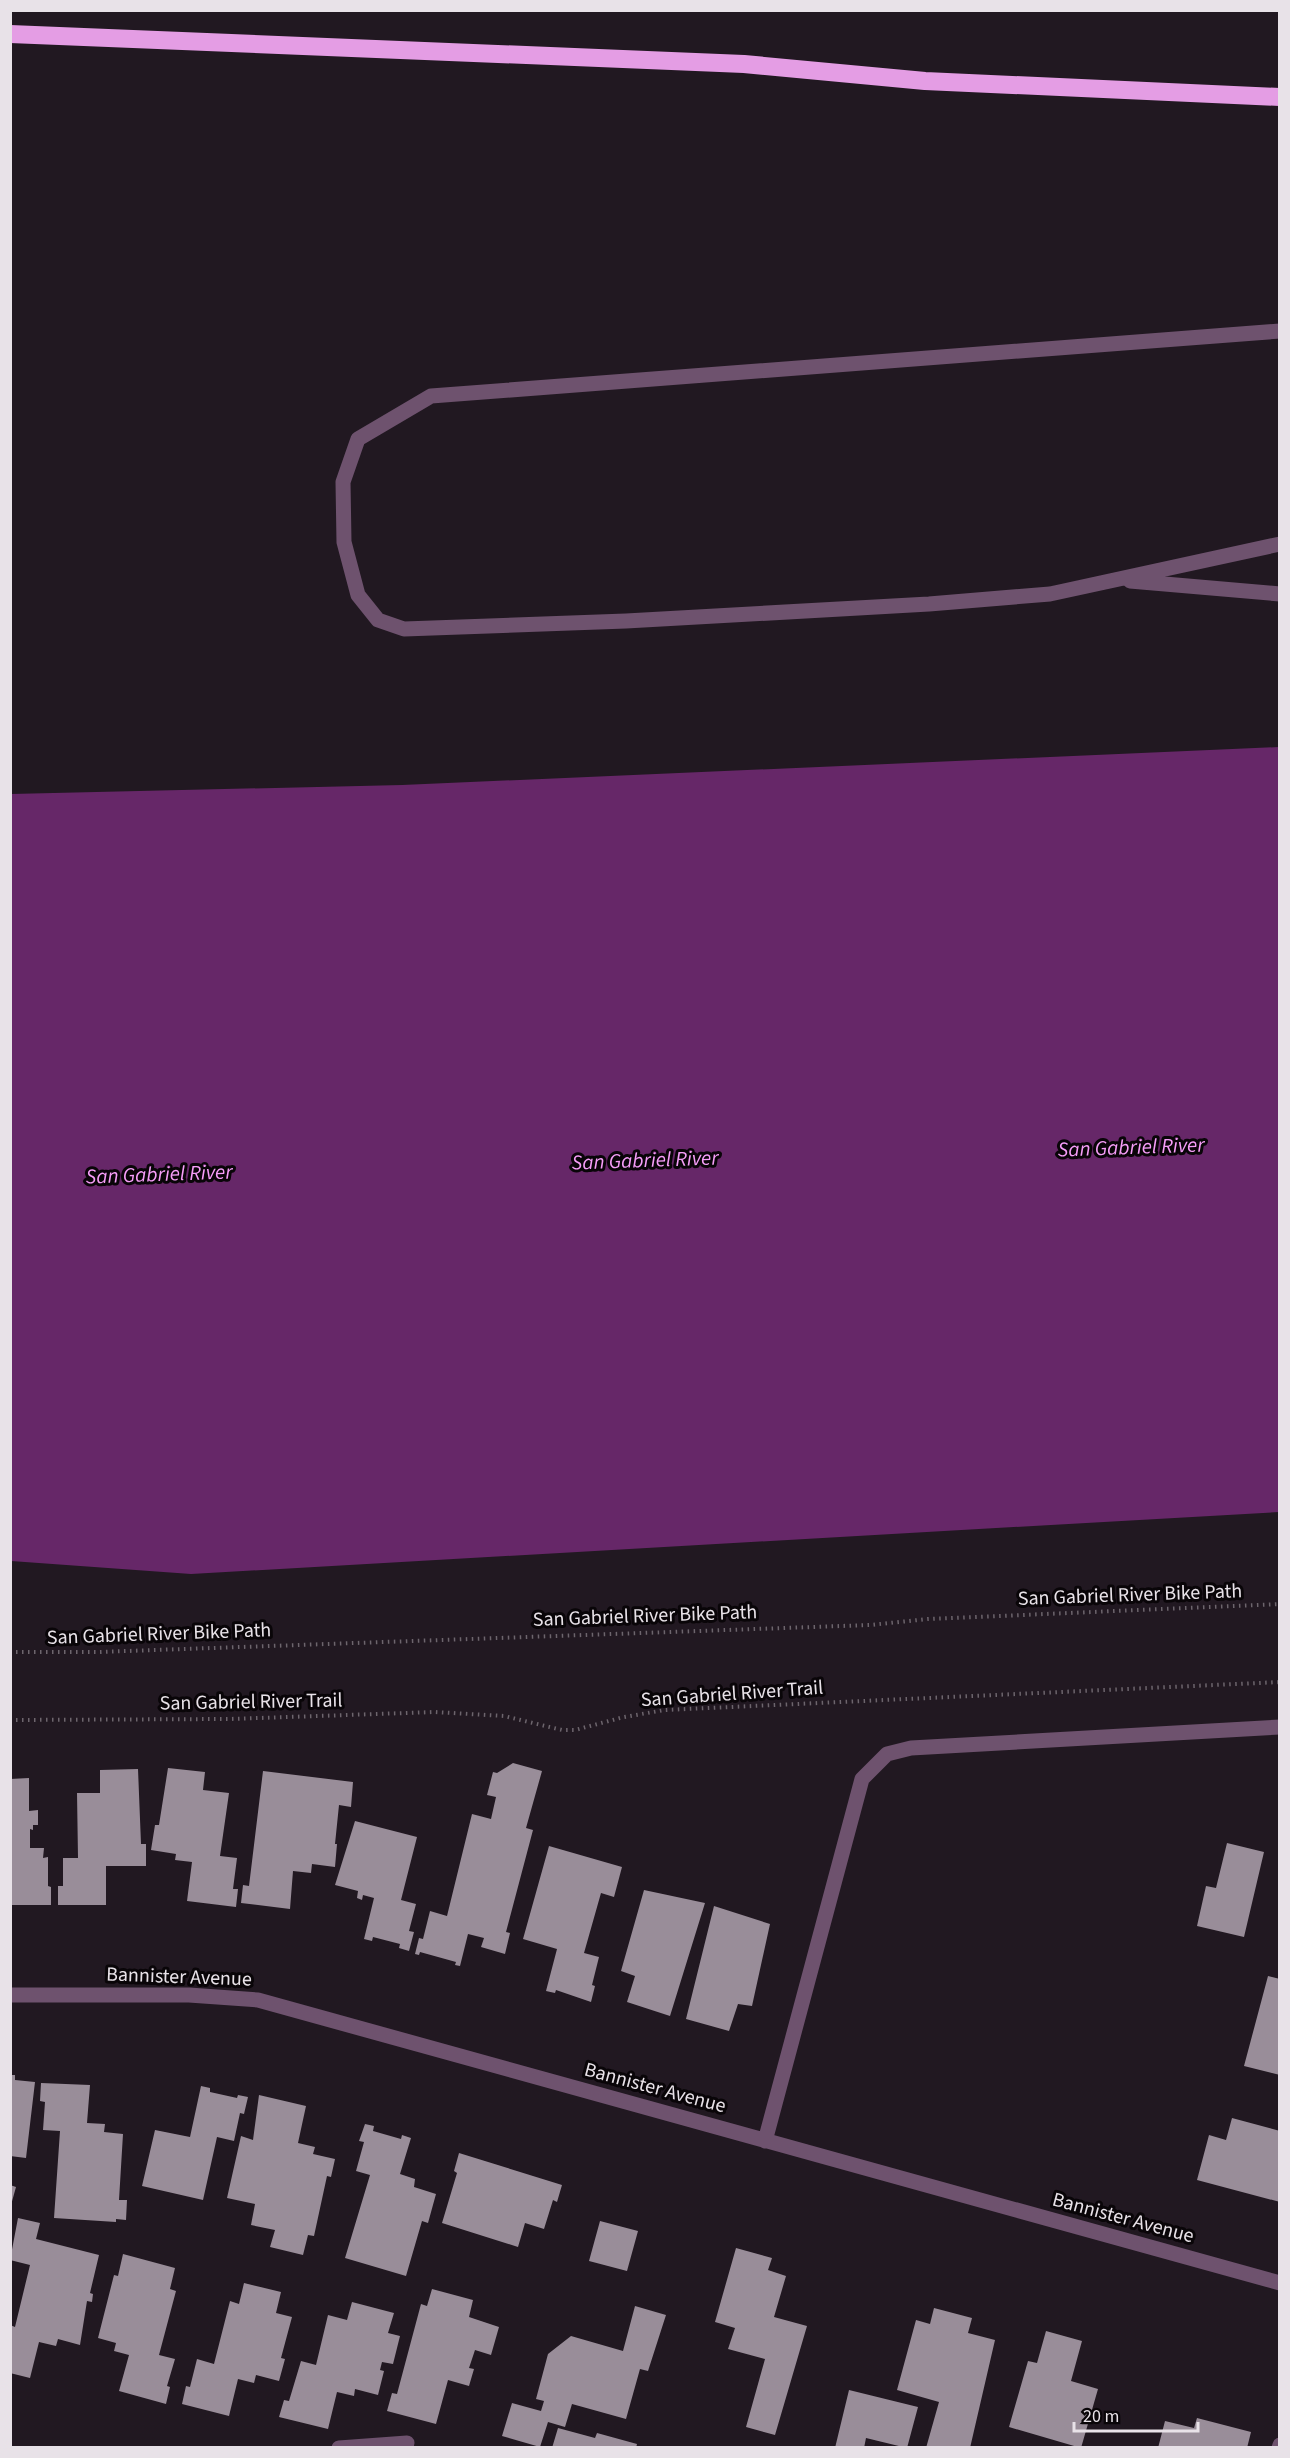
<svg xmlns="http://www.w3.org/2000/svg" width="1290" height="2458" viewBox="0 0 1290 2458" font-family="'Source Sans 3',sans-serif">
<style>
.water{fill:#662768}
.building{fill:#998d99}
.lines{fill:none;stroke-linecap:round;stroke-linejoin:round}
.path{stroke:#6d656d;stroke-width:4;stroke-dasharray:1.5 4.5;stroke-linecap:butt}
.service{stroke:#6e526e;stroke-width:15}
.minor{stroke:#6e526e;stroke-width:15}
.motorway{stroke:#e49de4;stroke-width:18}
.labels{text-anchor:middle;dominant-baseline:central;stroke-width:6;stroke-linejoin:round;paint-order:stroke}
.street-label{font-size:20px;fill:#e8e2e8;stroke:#090508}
.water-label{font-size:21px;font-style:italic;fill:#f69df8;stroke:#090508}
</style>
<rect width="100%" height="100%" fill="#211821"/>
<path class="water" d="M1279,747V1512L191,1574L11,1561V794L402,785Z"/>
<path class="building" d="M513,1763L542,1771L526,1828L533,1830L506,1932L510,1933L505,1954L481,1947L484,1938L468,1934L460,1966L455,1965L456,1962L420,1952L419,1955L415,1954L419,1938L423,1939L430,1911L447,1916L472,1814L491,1819L496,1797L487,1795L493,1772L497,1773Z
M168,1768L205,1772L203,1790L229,1793L220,1856L237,1858L233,1889H238L236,1907L187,1901L192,1862L175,1860L176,1854L151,1850L155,1825H159Z
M138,1769L141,1844H146V1866H106V1905H58V1886H63V1858H78L77,1793H100V1770Z
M263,1771L353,1782L351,1807L339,1805L335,1844H337L335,1867L312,1864L311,1873L293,1871L290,1909L241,1903L243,1885L249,1886Z
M29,1778V1811L38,1810V1825H33V1830L30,1829V1848H44L43,1858L48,1857V1886L51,1887V1905H10V1779Z
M355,1821L417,1837L401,1900L416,1904L409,1931L414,1932L409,1951L399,1948L400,1944L373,1937L372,1941L364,1939L374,1898L363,1895L362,1900L357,1898L358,1891L335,1885Z
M1227,1843L1264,1852L1244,1937L1197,1926L1206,1886L1216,1888Z
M549,1846L622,1867L614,1897L601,1893L584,1953L599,1957L592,1985L595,1986L591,2002L556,1990L555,1993L546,1991L557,1949L523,1939Z
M644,1890L705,1903L670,2016L627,2002L635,1976L621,1971Z
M714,1906L770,1924L752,2006L738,2004L729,2031L686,2019Z
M1268,1976L1280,1979V2075L1244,2066Z
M10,2075H15V2080L35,2082L26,2158L10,2156Z
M41,2083L90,2085L87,2123L105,2124L104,2132L123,2134L119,2200H127L126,2220L116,2219V2222L54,2218L60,2131L43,2130L45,2102L40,2101Z
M201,2086L210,2088V2092L237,2098L238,2095L248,2097L244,2114L240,2113L234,2141L217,2137L203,2200L142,2186L155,2130L190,2137Z
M259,2095L306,2106L298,2143L315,2147L313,2154L335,2159L331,2177L327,2176L314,2236L308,2235L303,2255L270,2247L275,2230L251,2225L255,2204L227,2198L241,2136L253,2140Z
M1232,2118L1280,2131V2202L1197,2180L1209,2135L1226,2140Z
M365,2124L374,2126L373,2131L401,2139L402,2135L411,2138L400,2174L415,2179L414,2187L436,2194L428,2223L422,2221L406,2276L345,2258L370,2175L356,2171L364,2142L359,2141Z
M459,2153L562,2185L557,2202L553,2200L544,2229L525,2223L518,2247L442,2223L457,2173L454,2171Z
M10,2185L16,2187L11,2205H10Z
M18,2218L40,2223L36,2239L99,2255L90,2293L93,2294L92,2302L87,2301L80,2345L58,2339L56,2346L39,2342L30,2378L10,2373V2325L15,2327L30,2265L10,2260Z
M600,2221L638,2231L627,2271L589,2261Z
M736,2248L772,2258L768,2270L786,2276L774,2317L807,2326L775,2435L746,2427L765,2359L728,2349L735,2328L715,2322Z
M123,2254L175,2268L170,2289L176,2291L159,2355L175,2359L167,2386L170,2387L166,2404L119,2391L129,2355L114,2351L116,2343L98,2338L114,2275L118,2276Z
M244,2283L281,2292L276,2313L292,2317L281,2358L285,2359L279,2381L256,2375L254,2383L238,2379L229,2416L182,2404L186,2386L190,2387L197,2359L214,2364L230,2301L239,2304Z
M432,2289L473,2300L469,2317L499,2327L491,2355L475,2350L469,2368L474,2369L469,2386L448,2380L436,2424L387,2411L392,2393L397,2394L421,2304L427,2306Z
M352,2302L394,2313L388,2333L400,2336L393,2364L382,2362L380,2370L384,2371L378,2395L355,2389L354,2396L337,2392L328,2429L279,2417L284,2400L289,2401L301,2361L316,2365L328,2315L347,2320Z
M635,2306L666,2315L648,2371L640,2369L626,2419L572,2404L565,2427L548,2422L540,2447L502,2436L512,2403L541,2411L544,2401L536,2399L548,2354L571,2336L623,2351Z
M934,2308L972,2318L968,2333L995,2340L970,2448H926L939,2402L897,2390L916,2320L930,2324Z
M1046,2331L1082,2341L1071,2381L1098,2389L1081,2448L1009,2427L1028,2361L1037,2363Z
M849,2390L918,2407L907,2448L866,2438L864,2448H835Z
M1197,2418L1251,2432L1247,2448H1158L1165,2421L1194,2428Z
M558,2428L595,2438L597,2433L637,2444L636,2448H552Z"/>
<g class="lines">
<path class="path" d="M10,1652H98L870,1625L928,1619L1280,1604
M10,1720L229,1719L435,1712L504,1716L562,1730H575L624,1717L665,1710L1280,1682"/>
<path class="service" d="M1280,331L431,396L358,439L343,482L344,542L358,595L378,620L404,629L626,621L929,604L1050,594L1280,544
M1130,581L1280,594
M339,2448L407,2443
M1279,2448L1280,2445"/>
<path class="minor" d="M10,1995H189L258,2000L1280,2283
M765,2141L862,1779L887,1754L911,1748L1280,1727"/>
<path class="motorway" d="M10,34L744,64L925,81L1280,97"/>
</g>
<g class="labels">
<g class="street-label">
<text transform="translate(1130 1595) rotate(-2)">San Gabriel River Bike Path</text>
<text transform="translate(645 1616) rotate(-2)">San Gabriel River Bike Path</text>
<text transform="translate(159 1634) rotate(-2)">San Gabriel River Bike Path</text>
<text transform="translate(732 1694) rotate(-4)">San Gabriel River Trail</text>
<text transform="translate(251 1702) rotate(-1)">San Gabriel River Trail</text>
<text transform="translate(179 1977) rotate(2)">Bannister Avenue</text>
<text transform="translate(655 2088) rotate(15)">Bannister Avenue</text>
<text transform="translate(1123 2218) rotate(15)">Bannister Avenue</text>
</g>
<g class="water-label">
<text transform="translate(1131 1147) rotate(-2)">San Gabriel River</text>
<text transform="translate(645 1160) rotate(-2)">San Gabriel River</text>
<text transform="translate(159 1174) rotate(-2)">San Gabriel River</text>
</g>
</g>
<rect width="1290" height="2458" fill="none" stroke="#e8e2e8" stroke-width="24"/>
<path d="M1074 2422v9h124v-9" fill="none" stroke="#e8e2e8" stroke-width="3"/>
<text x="1083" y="2422" font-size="18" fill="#e8e2e8" stroke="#090508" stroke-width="4.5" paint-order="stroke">20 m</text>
</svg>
